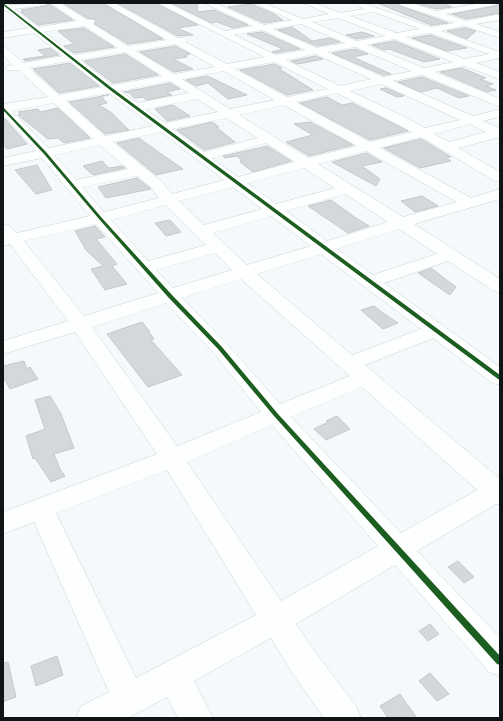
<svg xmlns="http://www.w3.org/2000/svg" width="503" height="721" viewBox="0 0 503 721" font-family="Lato,sans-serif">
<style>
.building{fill:#d3d8db;stroke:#c4c9cb}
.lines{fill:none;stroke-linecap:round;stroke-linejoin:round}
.minor-casing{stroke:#ced3d5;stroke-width:1}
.minor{fill:#fdfefe;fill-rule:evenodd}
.cycleway-casing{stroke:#fff;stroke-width:3}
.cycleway{fill:#1b5e20;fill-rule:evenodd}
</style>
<rect width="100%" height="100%" fill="#f4f9fb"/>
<path class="building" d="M63,3H103L163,39L128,44L95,24V19L87,18Z
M117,3H156L198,25L177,28L193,35L178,36Z
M171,3H197L198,12L214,10L248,25L233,28L217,22L212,23Z
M377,3H398L400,6L448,23L431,25Z
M416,3H442L452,7L436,9Z
M49,4L73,20L38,25L21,12H24L21,10L45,6Z
M251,4L274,14L283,20L264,23L228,7Z
M500,4V13L466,19L452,14L495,6Z
M292,27L312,41L329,38L340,42L317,46L278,30Z
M84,28L114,47L74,53L64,46L74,44L58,31Z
M465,28L476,31L467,39L447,31Z
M262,32L300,49L276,53L272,52L283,49L247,34Z
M362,32L374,36L357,39L346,35Z
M430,35L467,48L447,51L412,38Z
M394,41L440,59L424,62L389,49L384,50L372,45Z
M175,46L190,54L184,56L187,57L173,59L193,69L174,72L140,52Z
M50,48L59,55L25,61L23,59L45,56L38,50Z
M355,49L368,54L353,57L391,74L383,75L332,53Z
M125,54L158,75L113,83L84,61Z
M315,56L323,59L298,64L291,61Z
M70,63L99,86L59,93L33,69Z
M274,64L282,68H278L313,90L287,95L240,70Z
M462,68L486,78L480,79L493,84L486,86L496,90L487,92L440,72Z
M207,76L218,81L247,95L228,99L208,83L196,86L186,80Z
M422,77L469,96L459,98L437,88L421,92L398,82Z
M170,83L180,89L166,92L172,95L146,100L143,97L134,98L130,93L124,92Z
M386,88L404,96L397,97L380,89Z
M109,95L101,96L107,103L99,105L112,113L129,130L105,134L69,102Z
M327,97L342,105L352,103L408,131L370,140L300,103Z
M173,105L190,116L167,121L155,109Z
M58,108L90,138L64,143L58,138L48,139L18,115L21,114L18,112L38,109L40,112Z
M4,118L27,144L7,149L3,144Z
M212,122L219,127H216L235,142L204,150L177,130Z
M310,122L353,145L309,156L286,142L313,135L294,124Z
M139,138L157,151L183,169L156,175L117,143Z
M421,139L451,157L446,158L451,161L420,168L384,148Z
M267,146L291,161L253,172L240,162L241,160L237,156L225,158L223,156Z
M366,153L382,162L362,166L380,179L376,186L332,162Z
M102,161L109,168L122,166L125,168L93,175L83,166Z
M37,165L52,190L36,194L15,170Z
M137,178L151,189L106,198L98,187Z
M422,196L438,206L415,212L401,201Z
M331,200L356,218L369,226L348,233L308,206Z
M170,220L181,232L166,236L155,223Z
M95,226L105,237L96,239L117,264L112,266L127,284L105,290L91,269L103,266L86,250L75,231Z
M431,268L456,287L450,295L418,273Z
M374,306L383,313L398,323L383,329L361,310Z
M142,322L150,332H149L154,339L151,340L182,375L148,387L107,334Z
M24,361L27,369L30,367L38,379L10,389L3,377V366Z
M50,396L61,414L74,448L54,454L60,469L65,476L51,482L35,458L33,459L26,436L45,429L35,400Z
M337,416L350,429L326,440L314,429L328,422L326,421Z
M458,561L474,577L464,583L448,567Z
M430,624L439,634L428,641L419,631Z
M57,656L63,675L36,686L31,666Z
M8,662L16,697L3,702V663Z
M430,673L449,694L437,701L419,681Z
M400,694L404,700L417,718H388L380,706Z"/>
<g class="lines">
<g class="minor-casing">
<path id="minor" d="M3,3L9,5L49,3L45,5L15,9L38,27L77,21L50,3H60L87,20H94L95,22L93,24L128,46L167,40L104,3H114L178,38H185L187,40L185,42L227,64L265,57L157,3H168L225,31L253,26L204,3H215L264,25L292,20L253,3H264L303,19L329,14L303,3H315L340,13L364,9L357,5L358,3H363L431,27L454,23L400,5L399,3H411L436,11L481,3H499L495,5L446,14L466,21L500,14V20L476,24L500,32V38L465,26L441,31L500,52V58L476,63L500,72V79L464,66L435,72L500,99V107L422,75L393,81L473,116L500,109V117L483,121L500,128V137L458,148L500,172V182L495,181L421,137L380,148L471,198L500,189V199L414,224L500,279V293L494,291L448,261L384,283L500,367V385L492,383L433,338L365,365L500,479V505L496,504L417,551L500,638V676L489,672L395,565L296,624L315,652L356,706L361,718H324L293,674L271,638L194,681L213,718H178L167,697L128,718H76L81,706L109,692L34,522L3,534V512L157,454L75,332L3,354V341L68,321L10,244L3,246V224L9,226L17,233L90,216L42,158L3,166V158L36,151L3,115V104L48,97L19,70H7L6,68L7,66L13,65L3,55V47L6,48L23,63L63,56L34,33L3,38V32L28,28L6,10L3,11ZM374,12L420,29L396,33L350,16ZM339,18L385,36L357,41L312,22ZM301,24L345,43L317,48L273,29ZM84,26L118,48L74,55L44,32ZM262,30L305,50L276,55L234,35ZM430,33L489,54L465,59L406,37ZM394,39L453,62L424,68L367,45ZM175,44L215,67L174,74L136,51ZM355,47L412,71L383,77L327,52ZM125,52L162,76L113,85L80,60ZM315,54L371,79L340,86L286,60ZM70,61L102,87L59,95L29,68ZM274,62L328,89L287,97L235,69ZM224,71L275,100L230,109L182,79ZM170,81L189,93L138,103L120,91ZM381,84L460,120L425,128L405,117L350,91ZM109,93L153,126L105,136L66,101ZM337,93L412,132L370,142L296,102ZM197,99L218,112L165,123L145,109ZM54,103L93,139L48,148L12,111ZM284,105L357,146L308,158L239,115ZM226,118L258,138L204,152L173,129ZM470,124L486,132L449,142L434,134ZM161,132L224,180L172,194L162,182L113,142ZM266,143L295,162L238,177L212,158ZM100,145L128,169L76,180L54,155ZM366,151L457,202L403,217L318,164ZM304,168L335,188L276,204L247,183ZM137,176L152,188L159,198L104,212L82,187ZM233,187L262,209L204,225L179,201ZM345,194L388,222L327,241L286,211ZM166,205L206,245L148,261L111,220ZM271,216L311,246L247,265L213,233ZM96,224L158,293L84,316L24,241ZM399,229L437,254L373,275L337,249ZM215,253L232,270L173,288L156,270ZM321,254L421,329L352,355L257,274ZM241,279L342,369L350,376L280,404L227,344L182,298ZM166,303L213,352L261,412L177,446L92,327ZM362,387L477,490L401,533L291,417ZM272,425L378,546L281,601L187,462ZM167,470L256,615L136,678L56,513Z"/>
</g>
<use href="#minor" class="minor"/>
<g class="cycleway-casing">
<path id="cycleway" d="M3,3L112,88L500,375V380L498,379L110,90L3,5Z
M3,107L46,152L101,217L172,295L222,347L278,414L500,656V665L497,664L274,416L218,349L168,297L99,219L44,154L3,110Z"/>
</g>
<use href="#cycleway" class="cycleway"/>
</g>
<rect width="503" height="721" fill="none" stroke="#0f1517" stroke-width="8"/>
</svg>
